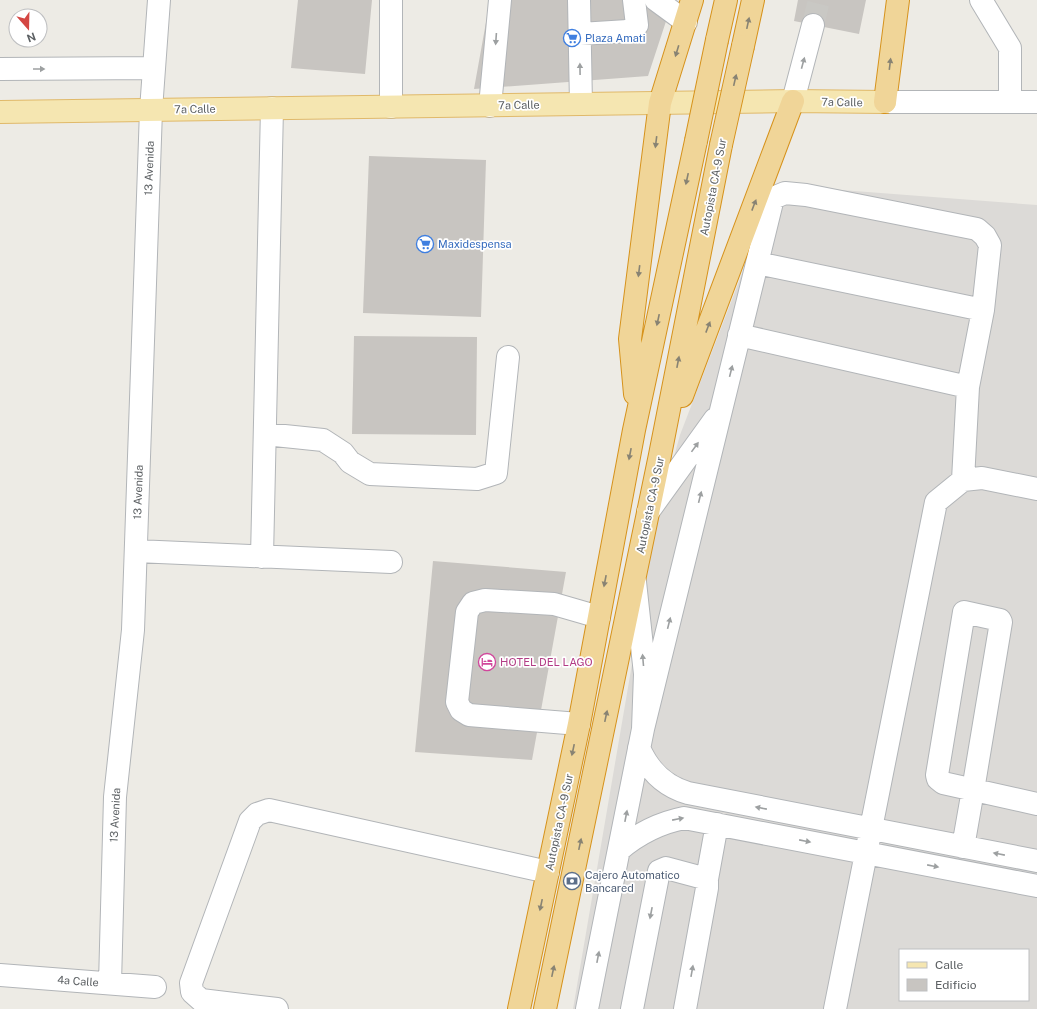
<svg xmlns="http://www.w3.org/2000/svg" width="1037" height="1009" viewBox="0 0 1037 1009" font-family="'Public Sans',sans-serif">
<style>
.industrial{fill:#dcdad7;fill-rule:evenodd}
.building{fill:#c8c5c1}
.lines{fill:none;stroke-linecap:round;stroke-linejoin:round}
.minor-tunnel{stroke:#c9c8c4;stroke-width:22;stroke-dasharray:22 11;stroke-linecap:butt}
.minor-casing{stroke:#b2b5b8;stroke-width:24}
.major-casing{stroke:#e0b96a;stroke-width:24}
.highway-casing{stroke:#d6921b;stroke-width:24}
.minor{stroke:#fff;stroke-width:22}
.major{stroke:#f5e6b1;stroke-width:22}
.highway{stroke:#f0d598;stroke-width:22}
.highway-bridge-casing{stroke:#d6921b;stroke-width:24;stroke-linecap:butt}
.highway-bridge{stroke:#f0d598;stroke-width:22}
.oneway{fill:#888373}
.oneway2{fill:#9da0a1}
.labels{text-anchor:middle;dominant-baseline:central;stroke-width:3.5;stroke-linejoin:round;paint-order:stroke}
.shop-label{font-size:11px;fill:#366cbe;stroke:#fff;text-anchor:start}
.street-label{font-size:11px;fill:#5c6063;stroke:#fff}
.hotel-label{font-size:11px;fill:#b23c85;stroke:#fff;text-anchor:start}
.service-label{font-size:11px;fill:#4e5e75;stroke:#fff;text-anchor:start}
</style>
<rect width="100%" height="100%" fill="#edebe5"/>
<path class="industrial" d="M776,185L1037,205V1009H573L657,518L680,435ZM900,950H1028V1000H900Z"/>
<path class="building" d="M298,0H372L365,74L291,68Z
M490,0H673L648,76L474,89Z
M798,0H866L859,34L794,21Z
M369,156L486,160L481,317L363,313Z
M354,336L477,337L476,435L352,434Z
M433,561L566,572L532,760L415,752Z"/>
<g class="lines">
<path class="minor-tunnel" d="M813,25L819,0"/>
<g class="minor-casing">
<path id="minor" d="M579,0L581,104
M656,0L686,22
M981,0L1010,48V102
M580,34L628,31L637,25L634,0
M0,69L154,68
M793,101L813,25
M885,102H1037
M490,106L500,0
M391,107V0
M757,263L983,310
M739,335L968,387
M265,434L323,440L343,453L350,462L370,474L477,479L496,473L508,357
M648,512L715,419
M136,551L391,562
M262,557L272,108
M579,724L469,715L461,710L457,702L467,612L473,603L485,600L554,604L599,617
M643,729L773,198L785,193L806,195L977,229L985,236L990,245L983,310L968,387L963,480
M639,748C649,771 664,786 688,793L1037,861
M963,847L973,790L1001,622L1000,620L964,612L937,775L938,779L943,783L1037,804
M619,850C639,833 659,823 684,818L1037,886
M707,879L717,824
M0,975L155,987
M110,983L115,797L133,630L151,110L159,0
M277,1009L201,1000L192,992L191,983L250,821L257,814L269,810L548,872
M587,1009L643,729L645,674L635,582
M632,1009L659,871L666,868L707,879V888L685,1009
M835,1009L936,502L963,480L982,478L1037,489"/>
</g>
<g class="major-casing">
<path id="major" d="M0,112L793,101L885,102"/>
</g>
<g class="highway-casing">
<path id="highway" d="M717,40L726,0
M743,46L753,0
M885,102L898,0
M635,394L630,339L660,103L692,0
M682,396L793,101
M519,1009L579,724L634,430L696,141
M545,1009L660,455L721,145"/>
</g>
<use href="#minor" class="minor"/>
<use href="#major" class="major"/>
<use href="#highway" class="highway"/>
<g class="highway-bridge-casing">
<path id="highway-bridge" d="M696,141L717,40
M721,145L743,46"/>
</g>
<use href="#highway-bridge" class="highway-bridge"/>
</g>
<defs><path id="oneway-solid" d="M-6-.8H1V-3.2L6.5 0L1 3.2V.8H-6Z"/></defs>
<g class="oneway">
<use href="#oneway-solid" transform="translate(748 23) rotate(-78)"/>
<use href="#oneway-solid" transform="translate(677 51) rotate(107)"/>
<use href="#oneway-solid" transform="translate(890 64) rotate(-83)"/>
<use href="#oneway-solid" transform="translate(735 80) rotate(-77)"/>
<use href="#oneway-solid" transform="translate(656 142) rotate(97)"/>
<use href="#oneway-solid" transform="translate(687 179) rotate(102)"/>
<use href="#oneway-solid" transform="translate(754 205) rotate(-69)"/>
<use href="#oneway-solid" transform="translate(639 271) rotate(97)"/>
<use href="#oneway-solid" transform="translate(658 320) rotate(102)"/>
<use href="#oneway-solid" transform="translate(708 327) rotate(-69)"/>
<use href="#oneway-solid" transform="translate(678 362) rotate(-79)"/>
<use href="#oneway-solid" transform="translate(630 454) rotate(101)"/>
<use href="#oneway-solid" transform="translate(605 581) rotate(101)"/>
<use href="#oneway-solid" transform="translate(606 716) rotate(-78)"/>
<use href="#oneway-solid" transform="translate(573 750) rotate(102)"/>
<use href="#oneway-solid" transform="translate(580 844) rotate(-78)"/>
<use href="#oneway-solid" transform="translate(541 905) rotate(102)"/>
<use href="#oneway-solid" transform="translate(553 971) rotate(-78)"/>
</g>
<g class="oneway2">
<use href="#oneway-solid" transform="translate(496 39) rotate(94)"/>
<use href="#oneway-solid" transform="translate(803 63) rotate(-75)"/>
<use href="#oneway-solid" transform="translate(39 69)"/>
<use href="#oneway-solid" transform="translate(580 69) rotate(-91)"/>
<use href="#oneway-solid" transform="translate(731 371) rotate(-76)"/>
<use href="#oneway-solid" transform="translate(695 447) rotate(-54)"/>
<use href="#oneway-solid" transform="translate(700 497) rotate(-76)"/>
<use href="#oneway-solid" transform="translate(669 623) rotate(-76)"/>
<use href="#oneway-solid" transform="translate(643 660) rotate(-95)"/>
<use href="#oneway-solid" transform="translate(761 808) rotate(-169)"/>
<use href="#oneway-solid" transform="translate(626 816) rotate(-79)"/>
<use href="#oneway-solid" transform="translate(678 819) rotate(-11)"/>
<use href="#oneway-solid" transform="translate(805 841) rotate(11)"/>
<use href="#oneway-solid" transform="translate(999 854) rotate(-169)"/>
<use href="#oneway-solid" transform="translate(933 866) rotate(11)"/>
<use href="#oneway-solid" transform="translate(651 913) rotate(101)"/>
<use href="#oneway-solid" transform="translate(598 957) rotate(-79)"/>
<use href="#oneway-solid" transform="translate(692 971) rotate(-80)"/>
</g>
<defs>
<g id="supermarket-ring" transform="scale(0.9)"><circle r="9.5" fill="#fff" stroke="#3f7fe0" stroke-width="1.5"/><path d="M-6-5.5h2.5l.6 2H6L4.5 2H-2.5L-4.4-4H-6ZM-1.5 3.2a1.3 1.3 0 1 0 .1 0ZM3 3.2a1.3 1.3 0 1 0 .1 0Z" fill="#3f7fe0"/></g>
<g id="hotel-ring" transform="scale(0.9)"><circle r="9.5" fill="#fff" stroke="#d1479c" stroke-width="1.5"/><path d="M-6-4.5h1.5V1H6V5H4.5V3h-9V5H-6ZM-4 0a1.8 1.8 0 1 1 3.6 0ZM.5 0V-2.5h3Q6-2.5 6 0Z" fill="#d1479c"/></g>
<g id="bank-ring" transform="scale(0.9)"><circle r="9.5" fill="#fff" stroke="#5c6f8a" stroke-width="1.5"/><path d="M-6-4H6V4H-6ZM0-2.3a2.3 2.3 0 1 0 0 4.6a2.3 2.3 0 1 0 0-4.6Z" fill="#5c6f8a"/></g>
</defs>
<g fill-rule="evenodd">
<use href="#supermarket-ring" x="572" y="38"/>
<use href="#supermarket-ring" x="425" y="244"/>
<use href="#hotel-ring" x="487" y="662"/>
<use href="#bank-ring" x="572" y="881"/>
</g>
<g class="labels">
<g class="shop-label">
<text x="585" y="38">Plaza Amati</text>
<text x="438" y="244">Maxidespensa</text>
</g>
<g class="street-label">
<text transform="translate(842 102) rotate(1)">7a Calle</text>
<text transform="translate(519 105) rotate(-1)">7a Calle</text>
<text transform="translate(195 109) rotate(-1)">7a Calle</text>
<text transform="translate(149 168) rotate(-88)">13 Avenida</text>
<text transform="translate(713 187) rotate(-79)">Autopista CA-9 Sur</text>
<text transform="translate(138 492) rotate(-88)">13 Avenida</text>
<text transform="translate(650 505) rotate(-78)">Autopista CA-9 Sur</text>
<text transform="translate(115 815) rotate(-87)">13 Avenida</text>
<text transform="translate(559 822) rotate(-78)">Autopista CA-9 Sur</text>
<text transform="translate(78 981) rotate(4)">4a Calle</text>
</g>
<g class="hotel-label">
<text x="500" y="662">HOTEL DEL LAGO</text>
</g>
<g class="service-label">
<text x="585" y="875">Cajero Automatico<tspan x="585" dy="13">Bancared</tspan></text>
</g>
</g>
<rect x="899" y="949" width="130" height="52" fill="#ffffff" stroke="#bebfc1"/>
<rect x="907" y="962" width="20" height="6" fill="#f5e6b1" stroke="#bebfc1"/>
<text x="935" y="969" font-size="12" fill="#5c6063">Calle</text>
<rect x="907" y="979" width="20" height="12" fill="#c8c5c1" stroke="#bebfc1"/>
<text x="935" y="989" font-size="12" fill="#5c6063">Edificio</text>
<g transform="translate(28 28) rotate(160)"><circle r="19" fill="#ffffff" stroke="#bebfc1"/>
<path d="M0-3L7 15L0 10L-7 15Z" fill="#d44743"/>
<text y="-6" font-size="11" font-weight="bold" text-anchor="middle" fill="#5c6063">N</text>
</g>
</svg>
